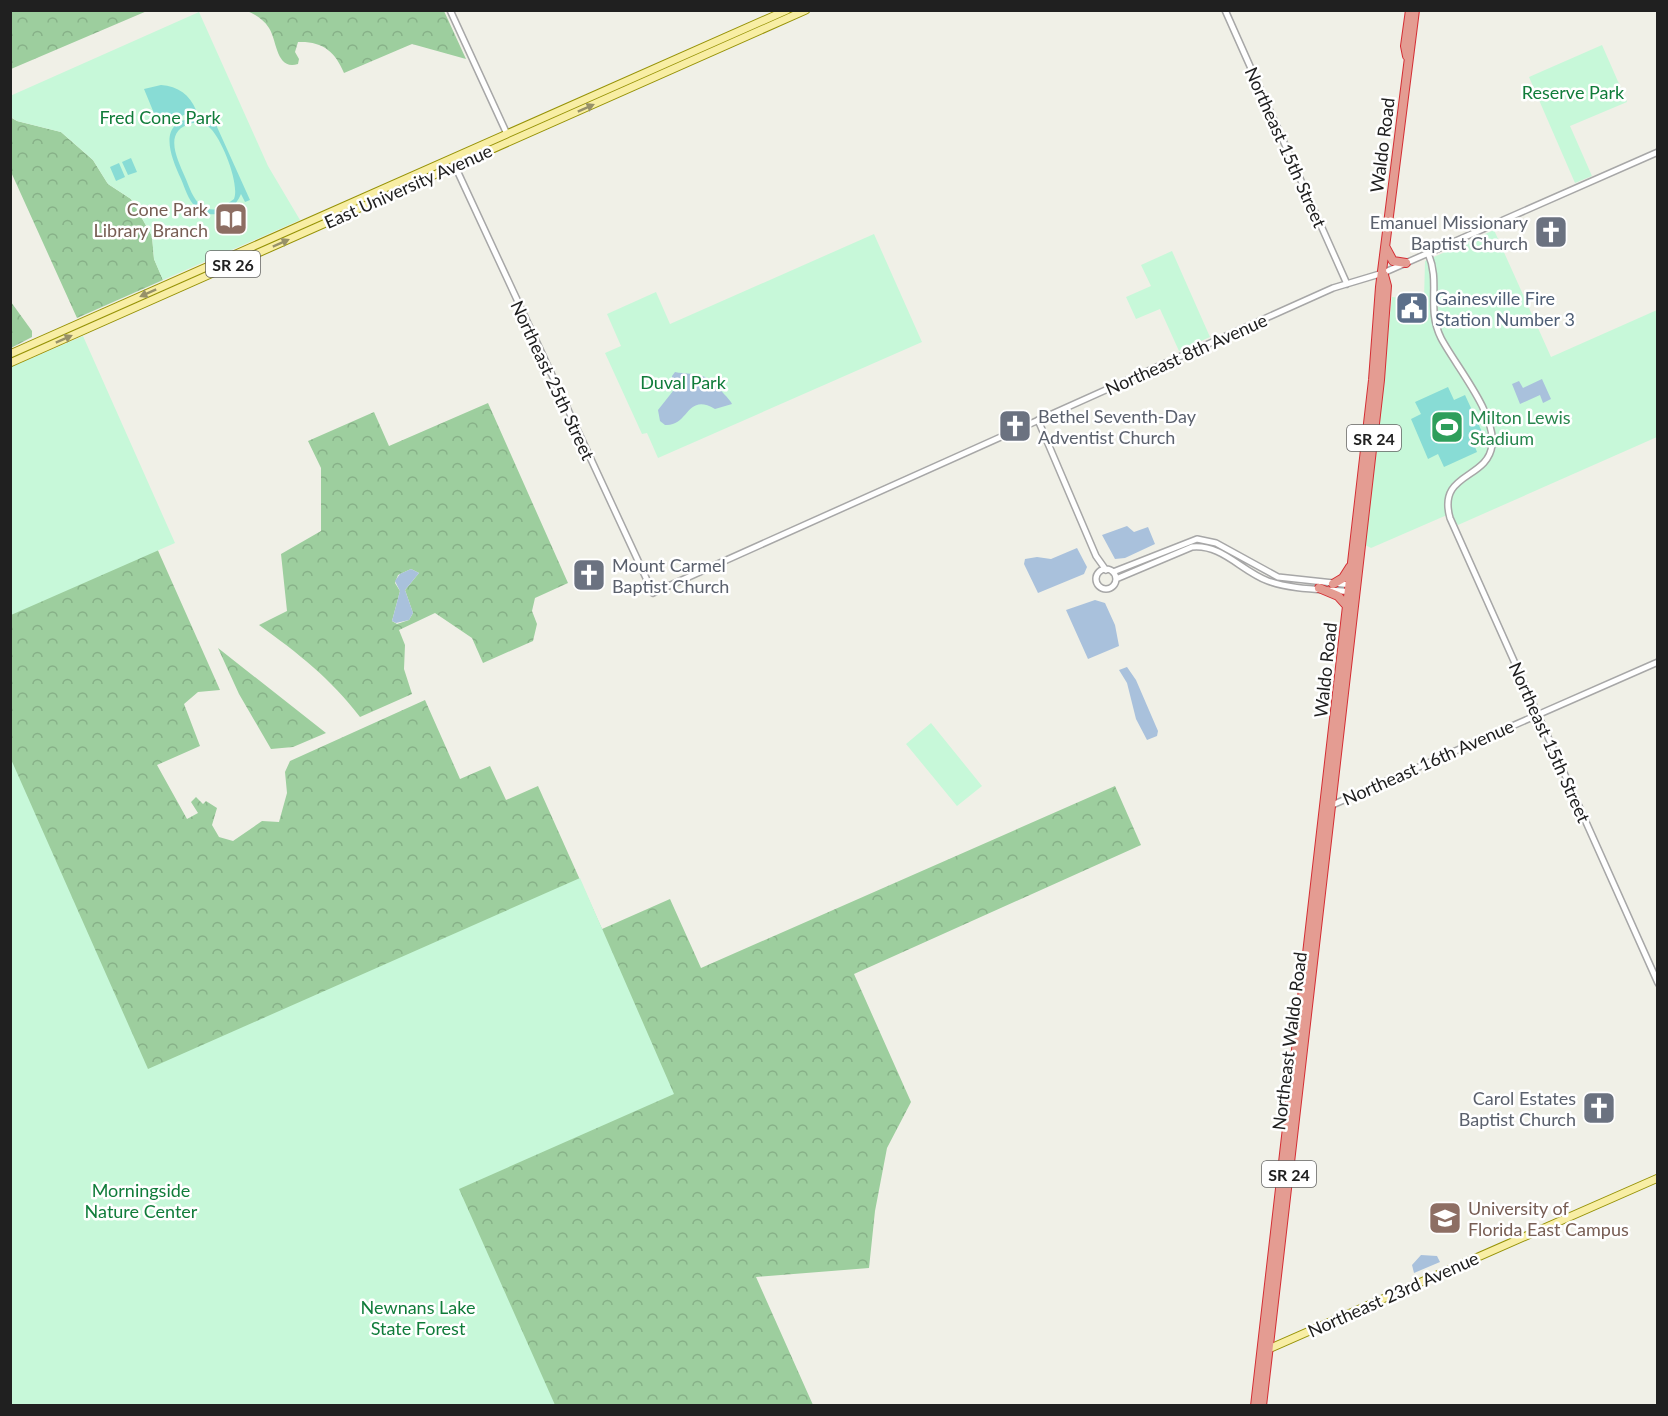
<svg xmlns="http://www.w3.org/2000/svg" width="1668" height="1416" viewBox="0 0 1668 1416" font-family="Lato,sans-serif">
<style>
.forest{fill:url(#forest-crowns);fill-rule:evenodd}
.park{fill:#c7f8d9}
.pitch{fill:#88dcd5;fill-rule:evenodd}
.water{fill:#a9c1dc}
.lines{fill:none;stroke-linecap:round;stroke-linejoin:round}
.minor-casing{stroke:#a7a7a7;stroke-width:8}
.major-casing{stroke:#969206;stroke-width:9}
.highway-casing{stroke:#d42e34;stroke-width:10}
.minor{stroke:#fff;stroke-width:5}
.major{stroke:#f8eea4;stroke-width:7}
.highway{stroke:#e49c92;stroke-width:8}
.oneway{fill:#979169}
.labels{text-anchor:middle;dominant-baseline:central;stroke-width:5;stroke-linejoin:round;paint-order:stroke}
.shield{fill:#fff;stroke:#636363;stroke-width:1.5}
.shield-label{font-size:16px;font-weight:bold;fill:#202020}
.park-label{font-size:18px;fill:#107c3a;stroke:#fff}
.street-label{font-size:18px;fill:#202020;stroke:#fff}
.education-label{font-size:18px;fill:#785e54;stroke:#fff;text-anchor:end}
.worship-label{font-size:18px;fill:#5b616d;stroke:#fff;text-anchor:end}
.service-label{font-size:18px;fill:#4e5e75;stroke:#fff;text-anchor:start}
.leisure-label{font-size:18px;fill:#27864d;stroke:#fff;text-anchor:start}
</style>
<defs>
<pattern id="forest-crowns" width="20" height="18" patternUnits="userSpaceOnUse" patternTransform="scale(1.5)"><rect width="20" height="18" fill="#9dce9e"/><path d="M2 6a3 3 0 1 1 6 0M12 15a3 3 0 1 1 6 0" fill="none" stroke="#87b188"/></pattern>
</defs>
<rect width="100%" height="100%" fill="#f0f0e7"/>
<path class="forest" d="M11,10H147V11L11,69Z
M247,11H444L466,59L412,44L344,73C335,51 322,41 298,42L295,52L299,59L298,64C276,71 277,40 269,28C264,20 255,14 247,11Z
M10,117L17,121L61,132L93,160L108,184L131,199L152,236L154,259L163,280L77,318L11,172Z
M11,302L32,331V337L11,348Z
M72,357L220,690L198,692L184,704L200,746L157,765L187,819L198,813L191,802L196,797L203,804L206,801L217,808L212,825L219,837L233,841L262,821L279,822L287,793L285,772L290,761L425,700L460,779L490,766L506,800L538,786L602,929L670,899L701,968L1115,786L1141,845L854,974L911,1102L887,1148L875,1211L869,1268L756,1277L813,1405H11L10,367Z
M488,403L568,583L535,598L532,611L537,624L533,641L483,663L472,638L435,613L399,630L405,645L404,669L412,694L360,717C331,679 298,653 259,625L287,611L281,554L321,531V468L308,441L374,412L389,446ZM411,569L419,573L405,590L413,613L409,620L397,624L392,621L400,591L395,583L398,575Z
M218,648L326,733L293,747L271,749L239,694Z"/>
<path class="park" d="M199,12L268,166L300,220L163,280L154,259L152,236L131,199L108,184L93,160L61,132L17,121L11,117L10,96Z
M1602,45L1627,102L1570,126L1592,176L1575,183L1529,77Z
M1494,230L1551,357L1657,310V437L1458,525L1447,515L1371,548L1365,545L1392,297L1424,300L1425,261Z
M874,234L922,342L658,458L647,433L642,434L605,353L621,346L607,314L656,292L670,324Z
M1172,251L1210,337L1179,351L1160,309L1136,319L1126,297L1151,286L1141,265Z
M83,336L175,543L11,615V367Z
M931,723L982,786L957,806L906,744Z
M10,757L148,1069L580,878L674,1094L459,1189L555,1405H11Z"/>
<path class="pitch" d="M161,85C178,86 190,95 196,110L162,124L158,123L144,89Z
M197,118L209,121L213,118L250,200L245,202L241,194C234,212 212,222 196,207C188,200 185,188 181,179C170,155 156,120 197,118ZM193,123C200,123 206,124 211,129C222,140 240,184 234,199L220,209C213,210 207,210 202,206C193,200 189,186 185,177C177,158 162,130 193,123Z
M131,158L137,172L128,175L122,162Z
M119,163L125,177L116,181L110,167Z
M1448,387L1454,400L1465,395L1483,434L1472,439L1477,452L1444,467L1438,454L1428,459L1411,419L1421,414L1415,402Z"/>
<path class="water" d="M675,372C684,374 697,373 705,377C709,378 732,401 732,404L715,409C686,392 689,427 665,425L660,421L658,410L673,391L672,376Z
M1542,379L1551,399L1543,403L1540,395L1520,404L1512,384L1519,381L1523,388Z
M1127,526L1134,532L1148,527L1155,544L1125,558L1115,559L1102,535Z
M1077,548L1087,567L1084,574L1038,593L1024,564L1025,559L1037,557L1051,559Z
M411,569L419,573L405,590L413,613L409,620L396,623L392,621L400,591L395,581L400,574Z
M1095,600L1105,603L1115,625L1119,646L1088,659L1066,610Z
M1127,667L1136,680L1158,731L1157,736L1147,740L1136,719L1127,683L1119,670Z
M1421,1255L1437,1256L1440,1262L1414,1273L1412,1265Z"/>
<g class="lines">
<g class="minor-casing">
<path id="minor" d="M450,10L507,134
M1225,10L1347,284
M455,166L653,593L1333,288L1383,273L1658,152
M1428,253C1441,283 1426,308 1441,338C1455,365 1496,413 1492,445C1488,480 1437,472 1450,518L1658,983
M1038,420L1096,556L1106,570
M1096 579a10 10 0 1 1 20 0a10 10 0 1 1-20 0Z
M1113,572L1197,539L1216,543L1278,577L1352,585
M1116,579L1192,547C1222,544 1241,571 1268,581C1293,590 1325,589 1352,592
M1330,806L1658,662"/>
</g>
<g class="major-casing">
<path id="major" d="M10,354L787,10
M10,363L806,10
M1264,1351L1658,1178"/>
</g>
<g class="highway-casing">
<path id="highway" d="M1407,56L1405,46L1410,10
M1386,248L1393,261L1406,263
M1333,584L1343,578L1350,567
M1319,588L1338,596L1347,606
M1255,1406L1373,380L1380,287L1415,10
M1262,1406L1380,380L1387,286L1384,275"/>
</g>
<use href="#minor" class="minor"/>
<use href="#major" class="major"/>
<use href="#highway" class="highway"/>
</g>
<defs><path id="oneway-solid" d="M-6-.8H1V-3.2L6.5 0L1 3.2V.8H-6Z" transform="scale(1.5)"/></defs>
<g class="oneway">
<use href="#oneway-solid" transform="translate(586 108) rotate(-24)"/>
<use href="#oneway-solid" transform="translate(281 243) rotate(-24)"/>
<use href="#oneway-solid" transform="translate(148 293) rotate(156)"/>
<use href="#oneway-solid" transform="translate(64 339) rotate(-24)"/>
</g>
<defs>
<g id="library-square" transform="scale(1.725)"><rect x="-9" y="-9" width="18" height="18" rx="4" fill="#8d6e63" stroke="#fff"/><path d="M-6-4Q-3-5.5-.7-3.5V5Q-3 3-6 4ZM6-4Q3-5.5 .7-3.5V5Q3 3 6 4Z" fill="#fff"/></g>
<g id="church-square" transform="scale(1.725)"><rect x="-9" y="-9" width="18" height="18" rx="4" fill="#6b7280" stroke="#fff"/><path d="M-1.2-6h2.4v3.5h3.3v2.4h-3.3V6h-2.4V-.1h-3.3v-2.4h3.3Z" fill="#fff"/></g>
<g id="civic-square" transform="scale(1.725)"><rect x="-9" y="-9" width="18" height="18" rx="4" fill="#5c6f8a" stroke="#fff"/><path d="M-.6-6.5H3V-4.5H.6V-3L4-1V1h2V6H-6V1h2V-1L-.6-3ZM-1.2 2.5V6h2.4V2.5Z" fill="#fff"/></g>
<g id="stadium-square" transform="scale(1.725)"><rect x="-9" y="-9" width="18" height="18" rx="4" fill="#2e9e5b" stroke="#fff"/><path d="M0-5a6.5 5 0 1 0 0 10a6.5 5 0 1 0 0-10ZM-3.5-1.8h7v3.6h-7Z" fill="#fff"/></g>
<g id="university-square" transform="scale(1.725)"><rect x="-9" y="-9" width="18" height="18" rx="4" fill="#8d6e63" stroke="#fff"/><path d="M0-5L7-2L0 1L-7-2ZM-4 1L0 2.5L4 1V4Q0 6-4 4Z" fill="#fff"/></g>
</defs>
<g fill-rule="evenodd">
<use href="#library-square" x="231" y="219"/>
<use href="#church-square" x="1551" y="232"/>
<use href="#civic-square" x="1412" y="308"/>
<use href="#church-square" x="1015" y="426"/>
<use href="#stadium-square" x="1447" y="427"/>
<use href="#church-square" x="589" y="575"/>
<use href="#church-square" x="1599" y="1108"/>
<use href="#university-square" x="1445" y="1218"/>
</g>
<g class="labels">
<g class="shield">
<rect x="206" y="251" width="54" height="26" rx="4.5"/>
<rect x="1347" y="425" width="54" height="26" rx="4.5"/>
<rect x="1262" y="1161" width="54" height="26" rx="4.5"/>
</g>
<g class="shield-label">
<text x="233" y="264">SR 26</text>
<text x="1374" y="438">SR 24</text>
<text x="1289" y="1174">SR 24</text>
</g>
<g class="park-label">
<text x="1573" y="92">Reserve Park</text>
<text x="160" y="117">Fred Cone Park</text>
<text x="683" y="382">Duval Park</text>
<text x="141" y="1190">Morningside<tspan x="141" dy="21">Nature Center</tspan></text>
<text x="418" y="1307">Newnans Lake<tspan x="418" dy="21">State Forest</tspan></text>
</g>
<g class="street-label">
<text transform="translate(1382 145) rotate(-83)">Waldo Road</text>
<text transform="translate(1286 147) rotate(66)">Northeast 15th Street</text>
<text transform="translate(408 186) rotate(-24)">East University Avenue</text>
<text transform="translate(1186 354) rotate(-24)">Northeast 8th Avenue</text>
<text transform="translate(553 380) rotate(65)">Northeast 25th Street</text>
<text transform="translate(1325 670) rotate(-84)">Waldo Road</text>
<text transform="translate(1550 742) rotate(66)">Northeast 15th Street</text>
<text transform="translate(1428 762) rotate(-24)">Northeast 16th Avenue</text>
<text transform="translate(1289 1041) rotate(-83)">Northeast Waldo Road</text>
<text transform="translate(1393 1294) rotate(-24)">Northeast 23rd Avenue</text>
</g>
<g class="education-label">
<text x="208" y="209">Cone Park<tspan x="208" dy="21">Library Branch</tspan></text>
<text x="1468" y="1208" text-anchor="start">University of<tspan x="1468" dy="21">Florida East Campus</tspan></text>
</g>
<g class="worship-label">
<text x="1528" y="222">Emanuel Missionary<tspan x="1528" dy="21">Baptist Church</tspan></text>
<text x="1038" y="416" text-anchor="start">Bethel Seventh-Day<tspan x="1038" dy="21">Adventist Church</tspan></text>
<text x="612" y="565" text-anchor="start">Mount Carmel<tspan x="612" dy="21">Baptist Church</tspan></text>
<text x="1576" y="1098">Carol Estates<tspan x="1576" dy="21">Baptist Church</tspan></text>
</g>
<g class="service-label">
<text x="1435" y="298">Gainesville Fire<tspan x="1435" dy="21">Station Number 3</tspan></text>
</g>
<g class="leisure-label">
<text x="1470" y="417">Milton Lewis<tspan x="1470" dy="21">Stadium</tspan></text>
</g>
</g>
<rect width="1668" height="1416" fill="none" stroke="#202020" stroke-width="24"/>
</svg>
